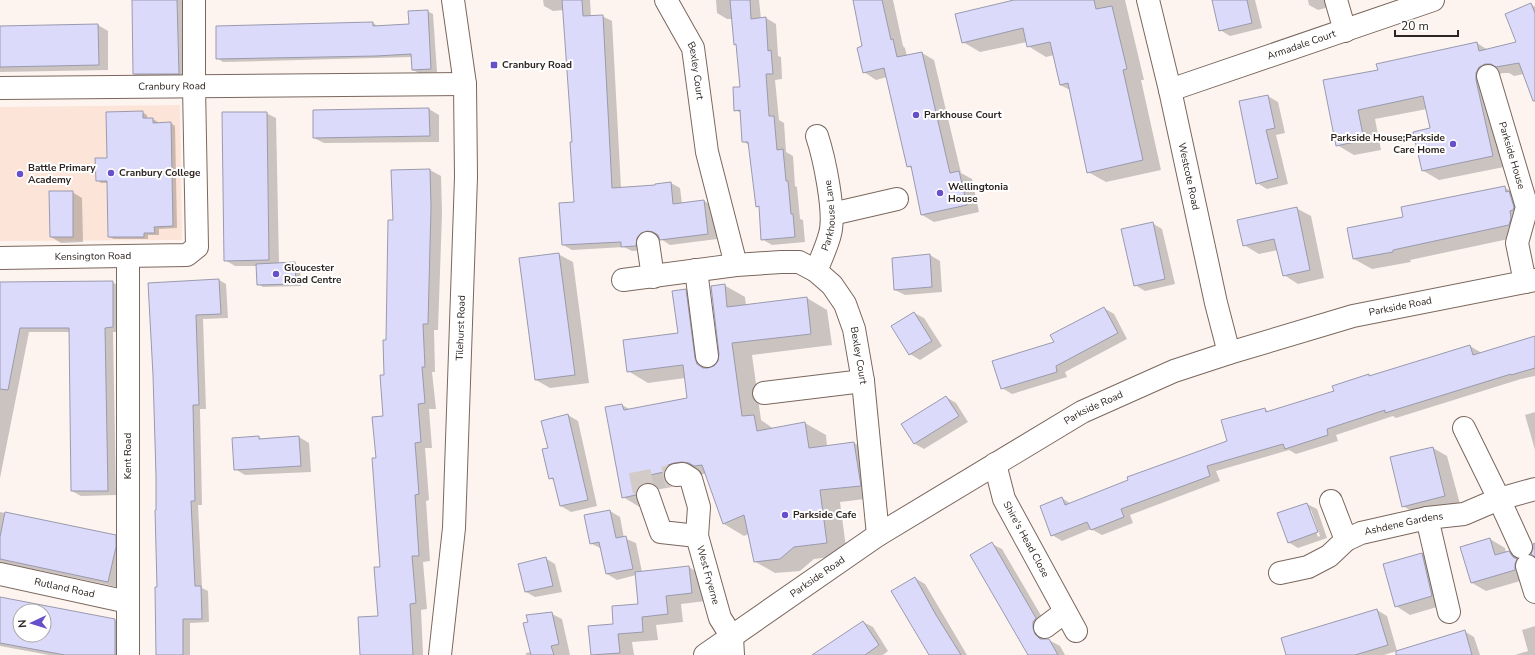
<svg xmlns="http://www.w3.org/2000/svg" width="1535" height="655" viewBox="0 0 1535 655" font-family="'Nunito Sans',sans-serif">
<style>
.built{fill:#fce4d8}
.shadow{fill:#0003;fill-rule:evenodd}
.building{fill:#dcdafb;stroke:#9a9aad;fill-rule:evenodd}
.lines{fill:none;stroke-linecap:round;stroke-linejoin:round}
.minor-tunnel{stroke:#d3cbc7;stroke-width:22;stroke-dasharray:22 11;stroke-linecap:butt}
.minor-casing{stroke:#7a675d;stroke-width:24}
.minor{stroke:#fff;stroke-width:22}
.poi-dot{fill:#6850ca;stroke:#fff;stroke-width:1.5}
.labels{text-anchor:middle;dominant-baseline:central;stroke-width:4;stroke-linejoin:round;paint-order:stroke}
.street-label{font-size:10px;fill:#2d2521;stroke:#fff}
.poi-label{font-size:10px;font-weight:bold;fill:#2d2521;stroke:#fff;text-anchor:start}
</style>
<rect width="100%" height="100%" fill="#fdf4f0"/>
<path class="built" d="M180,105L182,240L0,241V107Z"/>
<path class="shadow" d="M133,0H187L189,79L144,80L134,74Z
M543,0H590L591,17L602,16L612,21L621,188L656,186L671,183L680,188L682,204L704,201L713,206L717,239L670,245L661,239L659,236L656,235L650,238L645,250L632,251L624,247L572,250L563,245L575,203L573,143L564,10L553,11L544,6Z
M716,0H759L761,19L766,18L776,24L778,56L781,57L782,79L775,80L779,120L784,123L786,152L793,156L795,186L797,187L800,219L803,220L805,242L772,245L762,239L760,208L757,206L750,146L743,141L741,113L735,110L741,87L737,45L735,44L733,19H727L717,13Z
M853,0H893L903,46L905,48L907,56L922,53L934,60L961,173L972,179L979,212L934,222L922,215L912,169L908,166L887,77L876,80L864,72L863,47Z
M1018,0H1125L1144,80H1141L1161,170L1106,182L1088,172L1070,90L1060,85L1054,55L1046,57L1028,46L1027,42L980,52L963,42Z
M1213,0H1255L1262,28L1230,36L1220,30Z
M1308,0H1334L1333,6L1318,10L1309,5Z
M1531,4L1535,7V98L1524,74L1514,76L1509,73H1502L1496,77L1509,166L1439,180L1422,170L1431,129L1427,109L1375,119L1381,150L1354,155L1337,145L1379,71L1477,43L1488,50L1518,43Z
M427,11L433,14L437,72L419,73L413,70L412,57L223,62L217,58L373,23L379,27L410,25Z
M98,25L108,31V70L0,72V27Z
M1268,96L1278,102L1285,133L1276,135L1288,184L1267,189L1257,183Z
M429,109L439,115V142L324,143L314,138Z
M142,112L147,115V119H153L158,122V124L171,123L175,126L177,228L159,229V235H148V239H114L109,237L108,183H101L97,180L108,159Z
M266,113L276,118L279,264L295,263L300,266L301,286L263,287L258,284L257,266H235L225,260Z
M430,170L441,176L442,214L438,330H434L435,372H432L436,409H429L432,448H425L429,500L426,501L430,561L423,562L427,609L421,610L423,655H361L379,617L381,568L377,459L384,417L387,341L394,221Z
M1504,187L1522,198L1527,235L1410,260L1411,262L1372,269L1354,259L1404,218Z
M72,192L82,198L83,242L61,243L51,237Z
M1296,208L1311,216L1324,278L1298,284L1284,275L1278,250L1259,254L1244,245Z
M1152,223L1162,229L1175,284L1145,291L1135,285Z
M558,254L573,262L589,383L550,388L536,380Z
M930,255L940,261L942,292L905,295L895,290Z
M219,280L226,284L228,318L203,319L206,409H200L202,505H198L202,588L208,591L209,622L190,623V655H156L158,588L154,375Z
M112,282L121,287V332H113L116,495L81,496L72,491L70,332H29L0,478V283Z
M724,285L745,297L746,306L807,298L827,310L832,345L752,355L761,420L774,429L805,423L826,435L827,446L854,443L875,454L881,497L840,502L847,555L814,559L800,571L775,573L754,561L749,534L744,536L724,524L706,474H695L685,484L656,490L643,509L623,497L622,405L631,410L688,398L685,378L648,383L628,371L679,334L686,290L706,302L715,368L720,361Z
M1104,308L1114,314L1127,339L1065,372L1067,377L1012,394L1002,388L1055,343Z
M914,313L924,318L942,346L920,360L910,354Z
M1535,338V376L1521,379L1396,418L1393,416L1336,435L1338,441L1296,454L1289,450L1216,471L1220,481L1130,515L1133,523L1102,535L1091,529L1062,541L1052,535L1062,498L1071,504L1228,441L1265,409L1269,412L1335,391L1369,375L1371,376L1470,346L1480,352V353Z
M946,397L956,403L968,422L924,449L915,444L903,424Z
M1535,412V450L1525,415Z
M568,415L578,421L597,506L571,512L561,506L555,481L550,478L549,449Z
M259,437L262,440L299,437L309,443L311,472L245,475L235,469Z
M1433,448L1447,456L1460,504L1418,515L1403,506Z
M1307,504L1317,509L1327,538L1298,548L1288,542ZM1309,510H1311L1320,536L1318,537Z
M610,511L620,517L624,538L636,543L642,572L689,567L703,576L706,601L681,604L683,622L656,625L658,640L632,642L634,655H592L589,627L614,625L639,604L636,575L617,580L607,574L602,549L590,543Z
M0,512L115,536L125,541L118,587L0,562Z
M1490,539L1505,548L1506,553L1509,552L1524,560L1530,578L1486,591L1472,583Z
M992,544L1002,549L1046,624L1042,634L1044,640H1049L1060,646L1065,655H1033Z
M1422,554L1437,563L1447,604L1410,615L1396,606Z
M545,558L555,564L562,592L535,597L526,592Z
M915,578L925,584L967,655H930Z
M0,598L115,620L124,626L125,655H49L0,646ZM20,611H44V635H20Z
M1377,610L1387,616L1397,651L1384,655H1287Z
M552,614L562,619L570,655H526V653L531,652Z
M863,622L873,627L888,651L883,655H814Z
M1535,626V655H1515L1528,651L1522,630Z
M1464,631L1474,637L1480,655H1429Z"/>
<path class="building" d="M132,0H177L179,74H133Z
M562,0H582L583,16L603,15L612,188L655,185V184L671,182L673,204L704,200L708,234L660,240L658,235L653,232L647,231L641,233L637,238L636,246L621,247V242L562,245L559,203L574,202L570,142H572Z
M730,0H750L751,19L766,17L768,51L771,50L773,74H766L769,116H774L777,150L783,149L786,181H788L791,214H793L795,237L761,240L759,206L756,207L748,142H742L740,110L734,111L733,87H740L736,44L734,45Z
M853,0H882L891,40L893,39L897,57L922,52L950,173L959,171L967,205L921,215L911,166L907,167L884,68L863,73L857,48L862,46Z
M1014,0H1094L1096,9L1112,6L1127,69L1123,70L1143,160L1087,173L1068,83L1060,85L1050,42L1027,47L1023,28L962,43L955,14Z
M1212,0H1247L1252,23L1219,31Z
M1531,3L1535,13V101H1533L1519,63L1496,67L1491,64H1485L1479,67L1476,73V80L1493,156L1422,171L1413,132L1430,128L1423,96L1358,110L1364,140L1336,146L1323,80L1378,70L1376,64L1477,42L1479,51L1516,42L1505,14Z
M428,10L431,69L412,70L411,54L376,56L216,59V26L373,22V26L409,24L408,11Z
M98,24L99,65L0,67V26Z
M1268,95L1275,128L1266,130L1278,178L1256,184L1239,101Z
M429,108L430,136L313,138V110Z
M143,111V118H153V123L171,122L173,226L154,227L155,233H144V237H108L107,181H96L95,158H107L106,112Z
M222,112H267L269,260L224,261Z
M430,169L431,207L428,324H423L425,367H422L425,403L418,404L421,442L415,443L419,494L415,495L419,556H412L416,603L410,604L413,655H360L358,617L378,616L374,567H380L372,458H376L372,417L383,416L380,375H384L383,340H386L388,220H393L391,170Z
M1505,186L1506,192L1509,191L1514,207L1513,210L1510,211L1511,218L1509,225L1393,250V252L1353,259L1347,228L1403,217L1401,207Z
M49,191H73V237H50Z
M1297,207L1310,270L1283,276L1274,239L1243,246L1237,220Z
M1153,222L1165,279L1134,286L1121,229Z
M559,253L575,375L535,380L519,258Z
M930,254L932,287L894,290L892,258Z
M295,262L296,284L257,285L256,264Z
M219,279L221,314L196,315L199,405H193L195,501H191L195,586H201L202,619H183V655H156L155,587H157L155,510H156V476L153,375L148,283Z
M113,281V327L105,328L108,491H71L69,328H20L8,390L0,389V282Z
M725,284L727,307L807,297L811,334L732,343L742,416L754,415L757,431L805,422L809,448L854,442L861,486L820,490L827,543L794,547L780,559L754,562L744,515L723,524L702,465L694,466L689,463L682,462L674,463L668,465L664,472L636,478L638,488L636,495L622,498L605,407L622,404L624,410L687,398L683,365L627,372L623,340L678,333L672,291L686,289L695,358L697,364L703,368H708L714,366L718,361L719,354L711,286Z
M1104,307L1118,333L1056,366L1057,372L1001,389L992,361L1054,342L1050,335Z
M914,312L932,341L909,355L891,326Z
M1535,336V368L1511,375V374L1385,413V410L1327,429L1328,435L1285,449L1283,444L1207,466L1210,476L1121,509L1124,517L1091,530L1087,522L1051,536L1040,506L1062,497L1065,505L1128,480L1127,477L1227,441L1221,420L1265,408L1266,412L1295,403L1334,391L1332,386L1369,374V376L1470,345L1473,355Z
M946,396L959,416L914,444L901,424Z
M568,414L588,500L560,506L553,478L549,479L542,449L548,448L541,421Z
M259,436V439L299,436L301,466L234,470L232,438Z
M1433,447L1445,496L1402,507L1390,457Z
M1307,503L1318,532L1288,543L1277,513Z
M610,510L616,538L626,536L633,569L606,574L599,542L590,544L584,515Z
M5,512L116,535V547L108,582L0,559V537Z
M1490,538L1495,555L1509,551L1513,557L1517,559L1515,564V570L1471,583L1460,547Z
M992,542L1036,618L1033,622V628L1035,634L1040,639H1049L1058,655H1028L970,555Z
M1535,543V557L1531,554L1533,549V544Z
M1422,553L1432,596L1395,607L1383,564Z
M546,557L553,586L525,592L518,564Z
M689,566L692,593L666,596L668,614L642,617L643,632L618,634L620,653L591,655L588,626L613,624L612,606L638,604L635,572Z
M915,577L936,615L961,655H929L891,591Z
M0,597L115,619V655H65L0,643ZM20,611H44V635H20Z
M1377,609L1388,645L1355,655H1286L1281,638Z
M552,612L559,644L551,646L554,655H531L523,623L528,622L526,615Z
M863,621L879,645L865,655H812Z
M1465,630L1472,655H1396V651Z"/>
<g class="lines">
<path class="minor-tunnel" d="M631,484L676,475"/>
<g class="minor-casing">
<g id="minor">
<path id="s1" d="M666,0L693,48L707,152L736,265"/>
<path id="s2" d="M1148,0L1170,90L1216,303L1229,353"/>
<path d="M1336,0L1345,31"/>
<path id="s3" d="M1488,76L1527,207L1517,243L1525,282"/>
<path id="s4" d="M0,88L465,84"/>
<path id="s5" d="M1170,90L1433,0"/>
<path d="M832,214L897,199"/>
<path d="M648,243L653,277"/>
<path d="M128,256V655"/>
<path id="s6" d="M0,258L187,255L197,247L194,86V0"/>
<path d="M696,270L707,356"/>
<path id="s7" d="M816,271C821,259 827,246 830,234C836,213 824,157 817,136"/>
<path id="s8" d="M623,280L736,265L781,262H799L816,271L832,285L845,304L854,329L863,381L878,535"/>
<path d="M764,393L863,381"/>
<path d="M1464,428L1499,499L1521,547"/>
<path id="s9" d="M995,464L1004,499L1076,631"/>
<path d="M676,475L683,474L691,479L699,507L697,536"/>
<path id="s10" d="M648,495L661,532L697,536L720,618L732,637L733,655"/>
<path d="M1331,501L1346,540"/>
<path d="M1427,518L1449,612"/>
<path d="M1527,566L1535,592"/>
<path id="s11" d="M1280,573L1308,567L1329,556L1346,540L1361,533L1427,518L1464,514L1499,499L1535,489"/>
<path id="s12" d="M0,574L128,602"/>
<path d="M1045,627L1065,612"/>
<path id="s13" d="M440,655L454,528L466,177L465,84L453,0"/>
<path id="s14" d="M705,655L878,535L1082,412L1174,371L1229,353L1353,316L1535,280"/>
</g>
</g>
<use href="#minor" class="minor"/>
</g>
<g class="poi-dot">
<rect x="490" y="61" width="8" height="8" rx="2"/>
<circle cx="916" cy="115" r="4"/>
<circle cx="1453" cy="144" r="4"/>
<circle cx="111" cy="173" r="4"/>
<circle cx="20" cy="174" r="4"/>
<circle cx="940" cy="193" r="4"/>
<circle cx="276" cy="274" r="4"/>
<circle cx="785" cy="515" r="4"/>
</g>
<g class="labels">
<g class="street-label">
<text stroke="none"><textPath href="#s5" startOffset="139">Armadale Court</textPath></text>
<text stroke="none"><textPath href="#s1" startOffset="78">Bexley Court</textPath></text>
<text stroke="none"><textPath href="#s4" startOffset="172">Cranbury Road</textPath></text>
<text stroke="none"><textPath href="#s3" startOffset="83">Parkside House</textPath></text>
<text stroke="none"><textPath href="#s2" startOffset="181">Westcote Road</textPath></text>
<text stroke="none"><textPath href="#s7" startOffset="58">Parkhouse Lane</textPath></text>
<text stroke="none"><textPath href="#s6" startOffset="93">Kensington Road</textPath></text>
<text stroke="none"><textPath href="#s14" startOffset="785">Parkside Road</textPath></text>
<text stroke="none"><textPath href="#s13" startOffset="328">Tilehurst Road</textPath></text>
<text stroke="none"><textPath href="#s8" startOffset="294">Bexley Court</textPath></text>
<text stroke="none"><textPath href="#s14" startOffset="461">Parkside Road</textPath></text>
<text transform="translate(128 456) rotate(-90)">Kent Road</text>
<text stroke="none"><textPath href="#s11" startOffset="136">Ashdene Gardens</textPath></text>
<text stroke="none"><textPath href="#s9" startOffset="82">Shire's Head Close</textPath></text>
<text stroke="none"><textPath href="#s10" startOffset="116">West Fryerne</textPath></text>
<text stroke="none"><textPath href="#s14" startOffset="137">Parkside Road</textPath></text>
<text stroke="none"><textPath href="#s12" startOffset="66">Rutland Road</textPath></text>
</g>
<g class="poi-label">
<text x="502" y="65">Cranbury Road</text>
<text x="924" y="115">Parkhouse Court</text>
<text x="1445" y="138" text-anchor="end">Parkside House;Parkside<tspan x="1445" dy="12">Care Home</tspan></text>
<text x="28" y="168">Battle Primary<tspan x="28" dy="12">Academy</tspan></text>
<text x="119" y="173">Cranbury College</text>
<text x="948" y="187">Wellingtonia<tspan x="948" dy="12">House</tspan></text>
<text x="284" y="268">Gloucester<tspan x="284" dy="12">Road Centre</tspan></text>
<text x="793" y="515">Parkside Cafe</text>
</g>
</g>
<g transform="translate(32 623) rotate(266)"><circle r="19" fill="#ffffff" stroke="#aba8a6"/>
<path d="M0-3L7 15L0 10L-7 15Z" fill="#6850ca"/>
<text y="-6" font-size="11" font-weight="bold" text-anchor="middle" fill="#2d2521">N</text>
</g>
<path d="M1395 30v6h63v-6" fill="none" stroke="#2d2521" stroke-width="2"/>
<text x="1401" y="30" font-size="12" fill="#2d2521" stroke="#ffffff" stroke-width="3" paint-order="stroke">20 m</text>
</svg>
